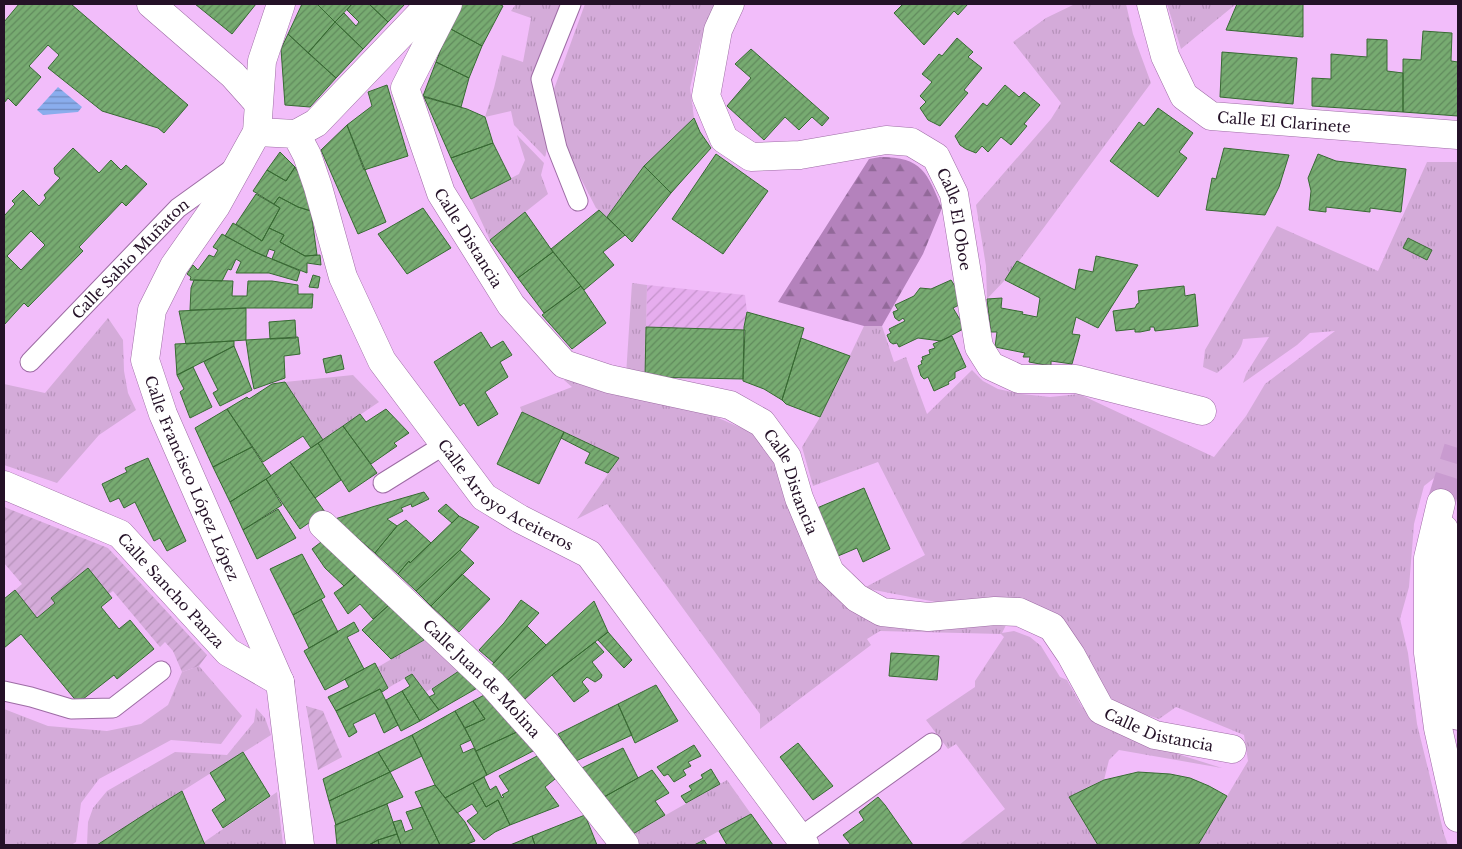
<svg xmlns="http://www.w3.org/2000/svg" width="1462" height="849" viewBox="0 0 1462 849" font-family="'Libre Baskerville',serif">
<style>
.industrial{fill:url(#industrial-furrows)}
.grass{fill:url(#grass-tufts)}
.forest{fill:url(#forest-firs)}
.garden{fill:url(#garden-furrows)}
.water{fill:url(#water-rules)}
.building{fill:url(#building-hatch);stroke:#386a33;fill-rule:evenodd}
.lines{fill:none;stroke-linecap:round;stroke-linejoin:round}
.primary-tunnel{stroke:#c99bd0;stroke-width:28;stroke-dasharray:28 14;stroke-linecap:butt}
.lane-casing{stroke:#9d6ca4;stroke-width:21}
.street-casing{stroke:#9d6ca4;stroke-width:29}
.primary-casing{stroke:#9d6ca4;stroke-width:29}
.lane{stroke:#fff;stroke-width:19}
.street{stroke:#fff;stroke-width:28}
.primary{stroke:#fff;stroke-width:28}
.labels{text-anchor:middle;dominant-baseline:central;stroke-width:4.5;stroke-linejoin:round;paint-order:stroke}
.street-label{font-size:15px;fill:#241127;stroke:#f2bdfa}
</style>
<defs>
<pattern id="industrial-furrows" width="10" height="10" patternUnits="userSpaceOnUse" patternTransform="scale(1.25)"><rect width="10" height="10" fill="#e6adee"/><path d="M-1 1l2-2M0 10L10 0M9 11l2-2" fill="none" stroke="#c594cc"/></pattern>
<pattern id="grass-tufts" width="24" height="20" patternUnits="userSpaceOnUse" patternTransform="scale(1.25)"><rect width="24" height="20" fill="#d4abd9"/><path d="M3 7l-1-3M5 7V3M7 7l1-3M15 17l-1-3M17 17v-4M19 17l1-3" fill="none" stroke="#b692ba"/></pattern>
<pattern id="forest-firs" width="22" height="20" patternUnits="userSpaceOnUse" patternTransform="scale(1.25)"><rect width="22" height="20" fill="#b482bc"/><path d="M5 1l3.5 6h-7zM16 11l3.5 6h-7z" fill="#926999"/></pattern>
<pattern id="garden-furrows" width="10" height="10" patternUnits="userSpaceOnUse" patternTransform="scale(1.25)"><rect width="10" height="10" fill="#d4abd9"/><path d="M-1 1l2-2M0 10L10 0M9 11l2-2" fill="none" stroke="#b692ba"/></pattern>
<pattern id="water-rules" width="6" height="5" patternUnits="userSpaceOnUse" patternTransform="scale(1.25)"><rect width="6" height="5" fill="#8aaded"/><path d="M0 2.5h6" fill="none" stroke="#718bc0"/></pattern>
<pattern id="building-hatch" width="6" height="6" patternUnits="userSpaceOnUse" patternTransform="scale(1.25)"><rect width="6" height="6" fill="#77ab71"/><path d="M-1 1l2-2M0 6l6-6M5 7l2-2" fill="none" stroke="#618a5d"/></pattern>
</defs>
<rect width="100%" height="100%" fill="#f2bdfa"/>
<path class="industrial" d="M647,285L745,295L747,312L744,327L743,379L645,377Z"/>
<path class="grass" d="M516,4H564L531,77L548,144L545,157L514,125L511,111L485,117L494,88L502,55L523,62L531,18L511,11Z
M585,4H714L701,40L690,88L694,118L644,166L607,217L596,208L561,140L554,89Z
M1075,4H1126L1133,34L1151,83L1005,280L987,299L986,266L976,205L1051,119L1061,103L1013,42L1046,18Z
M1167,4H1236L1181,49Z
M517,135L544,163L541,175L548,194L490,240L471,199L519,174L525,160Z
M1427,162H1458V481L1457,479L1438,475L1424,486L1414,524L1409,587L1400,619L1408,653L1417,724L1444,834L1448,845H1198L1248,761L1244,735L1176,707L1159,719L1121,707L1098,686L1072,633L941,603L864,588L925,555L878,462L813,486L802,447L822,414L864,326H882L894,362L906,357L927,414L972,370L983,381L998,389L1022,394L1050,397L1079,394L1214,457L1246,416L1265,384L1335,331L1310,333L1297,345L1243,383L1246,374L1269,337L1243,339C1241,353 1227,365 1217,373L1203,367L1205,350L1277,226L1378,271Z
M632,283L647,285L645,377L626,375Z
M108,318L123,340L124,371L128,393L136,410L99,435L57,483L4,465V384L45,393Z
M353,375L379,402L323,440L285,382Z
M577,378L673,398L755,434L777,462L851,605L1008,621L1002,633L1014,631L1030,637L1041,646L1060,677L1067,680L1082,707L1104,725L1136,741L1222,768L1119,750L1109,760L1104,780L1070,797L1098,845H959L1005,809L956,744L948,749L926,720L975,687V681L1004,637L1001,634L880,631L867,639L871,645L760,729V714L607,504L577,519L619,458L522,412L520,407L572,387L564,380Z
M424,640L462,669L426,692L412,674L388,688L378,667Z
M199,666L242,716L221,744L171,740L99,779L81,803L76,842L71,845H4V709L48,726L107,731L141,724L168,705L182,672Z
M256,708L265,718L271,735L97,845H87L88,822L93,808L107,791L175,752L227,755L254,722Z
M727,780L751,814L693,845H638L631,835Z
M277,792L283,845H205L204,842Z"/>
<path class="forest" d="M880,157C923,157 927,173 942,208L923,254L882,326H864L778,302L869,159Z"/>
<path class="garden" d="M4,507L108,548L207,655L199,666L182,672L173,651L165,642L160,647L113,591L109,594L88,569L51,598L55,603L37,618L15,590L22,584L4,563Z
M306,706L323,711L342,757L318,770Z"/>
<path class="water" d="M58,87L82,107L78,112L43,115L37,110Z"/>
<path class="building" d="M19,4H71L188,105L164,133L158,128L102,111L48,68L59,55L48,45L29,66L41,77L16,106L8,98L4,103V22Z
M195,4H256L232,34Z
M302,4H317L335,22L308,53L288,34Z
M317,4H352L335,22Z
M352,4H369L388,22L363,49L335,22L344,13L356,26L359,22L347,10Z
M369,4H405L388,22Z
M462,4H499L503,6L482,46L449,28Z
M903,4H968L958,15L954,11L924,45L894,13Z
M1237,4H1303V37L1226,30Z
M335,22L363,49L336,78L308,53Z
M449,28L482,46L469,78L436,62Z
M1423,31L1452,33L1451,61L1458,62V116L1403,112V59L1421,60Z
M288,34L336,78L310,107L285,105L281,49Z
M957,38L973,52L968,57L982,68L964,90L968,93L940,126L928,120L920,108L926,102L920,96L932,82L922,74L939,54L942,56Z
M1367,39L1387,40V71L1403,73V112L1312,106V78L1331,79V54L1367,57Z
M751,49L829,118L822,126L812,117L799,130L785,117L764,140L727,106L751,78L735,64Z
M1222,52L1297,58L1293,104L1220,97Z
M436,62L469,78L461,107L423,96Z
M387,85L408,156L364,170L347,125L372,106L368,92Z
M1005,85L1019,97L1024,92L1040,105L1024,124L1027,126L1011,145L1001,137L988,152L982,146L976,153L966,149L960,145L955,136L983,103L987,106Z
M424,97L467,109L485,117L493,143L451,158Z
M1158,108L1193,133L1179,152L1187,158L1158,197L1110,161L1139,122L1144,126Z
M694,118L700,132L711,148L671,193L644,166Z
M347,125L386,222L358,234L321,150Z
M493,143L511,179L471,199L451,158Z
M73,148L99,173L111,160L121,170L126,165L147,184L126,206L122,202L79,247L83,251L28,307L24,303L4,325V216L15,204L12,201L23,190L39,206L46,198L44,195L60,178L55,174L54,168ZM31,231L45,245L21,270L7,256Z
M1224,148L1289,155L1279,187L1265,215L1206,210L1212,178L1216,179Z
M280,152L295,167L286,181L267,170Z
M716,154L768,191L723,254L672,219Z
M1318,154L1336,161L1406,169L1401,212L1370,208V212L1326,207V212L1309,210L1311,191L1308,178Z
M644,166L671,193L632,242L607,217Z
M295,167L307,188L311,211L298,207L279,197L274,204L253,191L267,170L286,181Z
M256,194L280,208L262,241L236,224Z
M279,197L298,207L311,211L317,255L305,256L280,242L284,235L269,228L280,208L274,204Z
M423,208L451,248L407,274L378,234Z
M599,210L625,235L603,252L614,265L584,290L551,249Z
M525,212L553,252L518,278L490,240Z
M233,223L262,241L269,228L284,235L280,242L305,256L320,255L321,265L307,263V273L272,259L275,251L269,249L266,257L253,251L225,236Z
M222,234L253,251L300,271L297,281L269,273H236L241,262L236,259L231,270L228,269L222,281L190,280L191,277L187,274L193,265L198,270L209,255L214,257L218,250L213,247Z
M1408,238L1432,250L1427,260L1403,248Z
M553,252L581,286L544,313L518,278Z
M1096,256L1138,265L1098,328L1076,317L1072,334L1080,335L1072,364L1051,361V366L1029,362L1030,357H1023L1025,353L995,347L997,332H991L987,299L1002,298L1001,308L1023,312L1022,314L1037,317L1040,298L1005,280L1017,261L1075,290L1079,269L1093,272Z
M313,275L320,277L318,288L309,287Z
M194,280L233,281L232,296H247L248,281H272L298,285V294H313L312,308H246L190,310L191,288Z
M951,280L965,302L953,308L965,328L941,341L918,338L899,347L897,343L893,344L890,342L887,335L891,333L889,329L905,321L903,318L899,321L895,318L893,312L898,310L895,305L914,296L920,288L931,289Z
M581,286L606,323L572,349L542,315Z
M1184,286L1185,296L1195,294L1198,326L1155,331L1154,327H1150V330L1140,332H1135V329L1116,331L1113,311L1135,308L1137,304L1139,303L1138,291Z
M246,308V340L186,344L179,311Z
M747,312L804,328L782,400L764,389L743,381L744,327Z
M295,320L296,338L270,339L269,322Z
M646,327L745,330L743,379L645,377Z
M481,332L491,348L503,341L512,355L500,362L508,377L485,392L498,414L478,426L464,403L460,406L434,362Z
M952,336L966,367L955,372V378L948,382L949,384L934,391L928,377L924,379L921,376L918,366L922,364L921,361L923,360L922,357L930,354L929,350L935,348L933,344Z
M298,337L300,354L284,356L285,378L254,389L251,374L246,340Z
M801,338L850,356L820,417L786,404L782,400Z
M234,341V346L177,375L175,344Z
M234,346L252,390L220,406L213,393L218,390L204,362Z
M341,355L344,369L326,373L323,359Z
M193,367L212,407L190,418L180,392L184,389L177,375Z
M285,382L323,440L311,448L303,436L263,462L227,409L247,397L249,399L272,384Z
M227,409L252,447L213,467L195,428Z
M386,409L409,433L394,443L397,446L371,464L343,426L360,414L366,422Z
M522,412L564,432L539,484L497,464Z
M343,426L377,473L349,492L318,443Z
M564,432L619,458L608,473L585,463L590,453L561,438Z
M318,443L341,480L315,498L290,462Z
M252,447L271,476L230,502L213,467Z
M148,458L186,541L167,551L160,538L154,541L135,502L124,508L119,498L110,502L102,484L127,472L125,468Z
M290,462L325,512L300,529L266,479Z
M266,479L282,505L243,530L230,502Z
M864,488L890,549L863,562L857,548L838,556L817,508Z
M424,492L429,499L412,507L411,504L401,508L403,511L387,519L397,526L375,553L335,519L372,507Z
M446,504L459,516L452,523L438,511Z
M278,509L296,538L257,559L243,530Z
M459,516L479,527L460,550L416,591L398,574L409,561L410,563Z
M406,520L431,543L410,563L409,561L398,574L375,553L397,526Z
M325,539L359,572L344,586L325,568L312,549Z
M460,550L474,563L431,606L416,591Z
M302,554L325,597L293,615L270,569Z
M88,568L112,598L101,607L119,629L130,620L154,649L117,679L114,675L78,703L21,634L4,648V599L15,590L37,618L55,603L51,598Z
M359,572L390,604L373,619L360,604L348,614L334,593L344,586Z
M462,574L490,599L459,632L431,606Z
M321,599L338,632L309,648L293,615Z
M521,600L539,613L494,663L479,650L504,623Z
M594,601L608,632L552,675L525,699L507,681Z
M390,604L424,640L391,659L362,630Z
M354,622L359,631L347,637L364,669L325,690L304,651Z
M527,626L546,645L507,681L491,666Z
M608,632L632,660L624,668L598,640Z
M595,642L604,652L592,662L602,675L601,678L595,682L587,677L582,682L589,691L574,702L552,675Z
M891,653L939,656L937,680L889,676Z
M375,663L388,688L382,692L380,689L336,711L328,697L349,687L345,679Z
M462,669L479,687L439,710L429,697L435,694L432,689Z
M412,674L439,710L420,721L402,691L410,686L405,678Z
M656,685L678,721L635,743L618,704Z
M380,689L398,725L384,733L375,713L353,724L357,732L349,737L336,711Z
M402,691L420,721L401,731L386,700Z
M486,694L519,731L476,751L465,728L485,719L473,701Z
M473,701L485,719L465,728L455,711Z
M618,704L632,735L576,761L558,734Z
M455,711L471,740L460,745L463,753L474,748L487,775L445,798L435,785L412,735Z
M519,731L535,750L487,775L476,751Z
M412,735L422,756L390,772L378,752Z
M798,743L833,786L813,800L780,757Z
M694,745L701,756L688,762L691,766L683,770L686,775L674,782L668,774L664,776L657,767Z
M623,748L638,778L604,797L582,768Z
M243,752L270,796L223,828L212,810L226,800L210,773Z
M378,752L390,772L329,801L323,779Z
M539,755L555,779L545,787L559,806L510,825L498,800L486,807L473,783L484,777L490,790L496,786L502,798L504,797L502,795L509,791L499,776Z
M711,769L720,784L686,803L681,796L692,790L689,786L703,778L701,775Z
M652,770L669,793L655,801L665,815L631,835L604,797Z
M390,772L403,797L336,825L329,801Z
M1138,772L1170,774L1190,778L1209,786L1227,796L1198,845H1098L1069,797L1104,780Z
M473,783L486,807L498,800L510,825L495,832L484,840L467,821L478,813L472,804L457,813L445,798Z
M435,785L465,822L475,841L465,845H440L415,792Z
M182,791L205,845H97L156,807Z
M878,797L885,805L913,845H851L843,835L864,820L859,812Z
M387,804L397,834L378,840L369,845H337L335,825Z
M422,807L440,845H401L393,822L401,820L405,832L413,829L406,812Z
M751,814L773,845H727L719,831Z
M585,815L597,845H535L532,836Z
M397,834L401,845H379L378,840Z
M532,836L535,845H510L515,843Z
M378,840L379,845H369Z
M704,840L707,845H693H694Z"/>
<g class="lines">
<path class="primary-tunnel" d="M1441,503L1458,448"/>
<g class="lane-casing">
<g id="lane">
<path d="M571,4L541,79L557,148L578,201"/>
<path id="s1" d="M30,362L178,208L235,167"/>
<path d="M383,483L444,445"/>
<path d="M4,691L31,697L71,709L113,708L161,671"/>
<path d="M799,838L932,743"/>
</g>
</g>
<g class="street-casing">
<g id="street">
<path d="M151,4L233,75L258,103"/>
<path id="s2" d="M281,4L262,61L257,132L216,206L174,266L152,310L145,360L163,414L280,682L300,845"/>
<path id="s3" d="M448,4L405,88L441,193L511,305L564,364L609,379L730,405L762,423L787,457L799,498L830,572L857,598L882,612L928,617L995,611L1019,612L1052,627L1071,655L1101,710L1155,735L1232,749"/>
<path id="s4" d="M730,4L718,30L706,96L724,139L751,157L800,155L886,140L911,142L936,157L954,194L979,347L991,366L1019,379H1076L1202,411"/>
<path id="s5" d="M1151,4L1165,56L1184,96L1211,116L1458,135"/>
<path id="s6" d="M257,132L296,134L307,155L318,187L343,277L382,361L484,497L520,519L589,554L805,845"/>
<path d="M296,134L316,123L430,4"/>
<path id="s7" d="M4,485L120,534L228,652L280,682"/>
<path id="s8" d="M323,525L493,685L545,743L625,845"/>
</g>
</g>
<g class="primary-casing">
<path id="primary" d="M1441,503L1428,558V653L1438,728L1458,818
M1444,529L1447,557L1450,652L1458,716"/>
</g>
<use href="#lane" class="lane"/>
<use href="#street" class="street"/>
<use href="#primary" class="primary"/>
</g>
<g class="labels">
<g class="street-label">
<text stroke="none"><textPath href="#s5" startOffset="205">Calle El Clarinete</textPath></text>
<text stroke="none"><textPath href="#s4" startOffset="431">Calle El Oboe</textPath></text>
<text stroke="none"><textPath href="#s3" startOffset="258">Calle Distancia</textPath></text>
<text stroke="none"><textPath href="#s1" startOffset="144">Calle Sabio Muñaton</textPath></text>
<text stroke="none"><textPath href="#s2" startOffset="516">Calle Francisco López López</textPath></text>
<text stroke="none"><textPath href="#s3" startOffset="691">Calle Distancia</textPath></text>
<text stroke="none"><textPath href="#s6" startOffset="468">Calle Arroyo Aceiteros</textPath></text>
<text stroke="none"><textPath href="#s7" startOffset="202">Calle Sancho Panza</textPath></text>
<text stroke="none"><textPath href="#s8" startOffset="221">Calle Juan de Molina</textPath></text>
<text stroke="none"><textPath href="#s3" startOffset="1188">Calle Distancia</textPath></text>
</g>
</g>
<rect width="1462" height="849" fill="none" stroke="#241127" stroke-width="10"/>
</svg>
